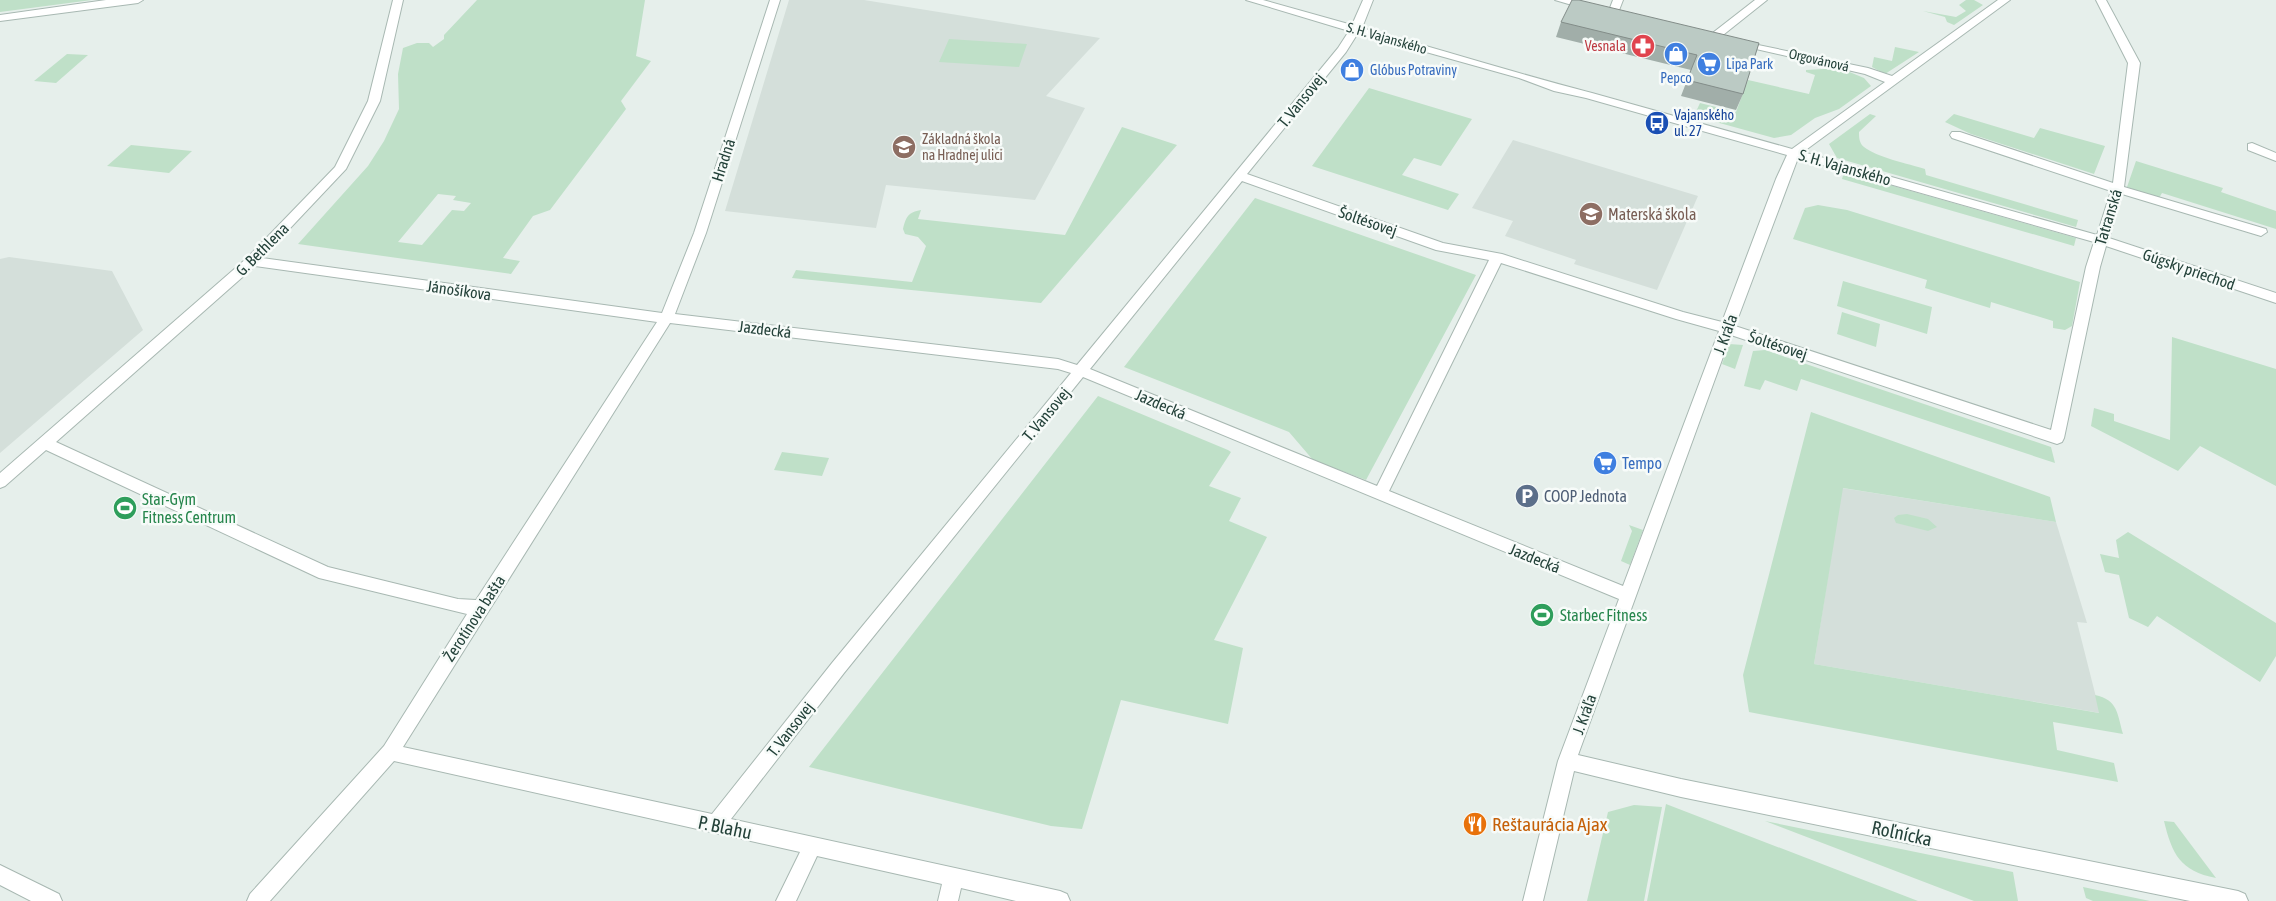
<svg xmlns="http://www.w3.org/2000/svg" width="2276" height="901" viewBox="0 0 2276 901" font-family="'Asap Condensed',sans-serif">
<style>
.built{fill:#d4dfda}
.green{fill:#bfe0c8;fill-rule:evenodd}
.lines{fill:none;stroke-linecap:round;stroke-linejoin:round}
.street-casing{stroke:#a8b8b2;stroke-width:2}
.street{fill:#fff;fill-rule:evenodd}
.wall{fill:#a1aea9}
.building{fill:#bbcac4;stroke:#838d89}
.labels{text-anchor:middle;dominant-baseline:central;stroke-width:5;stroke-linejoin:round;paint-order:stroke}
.far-street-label{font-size:14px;fill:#24423a;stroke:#f7fbf9}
.far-health-label{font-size:14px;fill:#be3a42;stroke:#f7fbf9;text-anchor:end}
.far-shop-label{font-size:14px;fill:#366cbe;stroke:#f7fbf9;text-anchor:start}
.far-transit-label{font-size:14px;fill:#164399;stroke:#f7fbf9;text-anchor:start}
.far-education-label{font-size:14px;fill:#785e54;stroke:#f7fbf9;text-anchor:start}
.street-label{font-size:16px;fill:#24423a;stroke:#f7fbf9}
.education-label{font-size:16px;fill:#785e54;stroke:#f7fbf9;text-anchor:start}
.shop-label{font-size:16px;fill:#366cbe;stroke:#f7fbf9;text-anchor:start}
.service-label{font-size:16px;fill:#4e5e75;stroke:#f7fbf9;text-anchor:start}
.leisure-label{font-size:16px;fill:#27864d;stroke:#f7fbf9;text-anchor:start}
.near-food-label{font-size:19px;fill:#c56008;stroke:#f7fbf9;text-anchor:start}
.near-street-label{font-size:19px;fill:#24423a;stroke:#f7fbf9}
</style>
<rect width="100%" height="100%" fill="#e6efeb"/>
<path class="built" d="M789,0H864L1100,38L1046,96L1085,108L1035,200L886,185L876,228L725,211Z
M1513,140L1698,196L1657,290L1574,264L1576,260L1505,236L1513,221L1472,208Z
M9,257L112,271L143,330L0,453V259Z
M1842,488L2056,522L2087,623L2077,622L2100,713L1814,664Z"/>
<path class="green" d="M0,0H92L0,12Z
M477,0H645L636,56L651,61L621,101L626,109L550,210L533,216L503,258L520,261L511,274L298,244L368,166L384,141L399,109L398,74L403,48L417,43H429L433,47L444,39V35ZM438,194L456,196L453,200L471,203L464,211L452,210L422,245L398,242Z
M1966,0H1974L1983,5L1954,25L1947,22L1945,17L1923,11L1956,17L1966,11L1959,5Z
M949,39L1027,44L1019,67L939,62Z
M1895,47L1919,52L1885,74L1872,67L1874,57L1892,61Z
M67,54L88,55L56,83L34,81Z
M1840,68L1864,78L1871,86L1839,109L1815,118L1791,135L1774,138L1694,116L1700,103L1736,112L1748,80L1809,94L1815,75L1806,72V70Z
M1369,88L1472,119L1441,166L1414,158L1402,175L1459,194L1448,210L1312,166Z
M1870,114L1876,116L1859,132C1859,137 1859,143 1864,147C1876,157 1909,164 1925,169L1926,175L2078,220L2076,227L1837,158L1829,144Z
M1954,114L2034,138L2040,128L2105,146L2094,174L1971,134L1945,122Z
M1122,127L1177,145L1041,303L792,278L796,270L912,282L926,246L918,237L905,234L903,229C906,217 908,212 921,210L918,219L1065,235Z
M131,145L192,151L169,173L107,166Z
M2136,161L2223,188L2221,192L2276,211V229L2162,193L2159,198L2127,187Z
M1844,172L2076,238L2074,246L1842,179Z
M1255,198L1476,275L1366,480L1313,460L1289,432L1124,367Z
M1818,205L1847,210L2080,282L2072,326L2065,330L2053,328V321L1991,302L1990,308L1925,288L1927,280L1793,239L1805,208Z
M1843,281L1932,307L1927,334L1837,306Z
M1842,312L1880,324L1876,347L1837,334Z
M2172,337L2276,369V486L2200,446L2178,471L2091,426L2094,408L2114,414V421L2170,440Z
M1729,344L1743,345L1735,369L1722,364Z
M1765,350L2051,447L2055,463L1801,379L1797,391L1765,380L1760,390L1744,386L1753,351Z
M1098,396L1228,450L1231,452L1209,486L1241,498L1229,521L1267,537L1214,640L1243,648L1228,724L1121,700L1082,829L1051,826L809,767Z
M1811,412L2050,497L2056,522L1843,488L1814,664L2099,713L2095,695C2118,700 2117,713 2123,734L2053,722L2057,750L2114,763L2118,782L1749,712L1743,675Z
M782,452L829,458L822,476L774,470Z
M1907,514L1928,519L1937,527L1928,531L1896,523L1894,518L1898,515Z
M1629,525L1643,530L1630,565L1621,561L1632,531Z
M2128,532L2276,623V656L2260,682L2157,616L2148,627L2129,618L2119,575L2105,572L2100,554L2119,558L2116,540Z
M1666,804L1918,901H1647Z
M1634,805L1662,807L1644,901H1587L1608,812Z
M1765,821L2013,872L2018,901H1974Z
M2164,821L2174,822L2216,878C2180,871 2172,854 2164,821Z
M2083,887L2150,901H2093L2086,898Z"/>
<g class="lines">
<g class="street-casing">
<path id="street" d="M106,0H143L138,3L0,21V15Z
M393,0H403L380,101L346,169L262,258L662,313L694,233L770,0H780L706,233L675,314L1058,359L1077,365L1338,48L1349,31L1246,0H1263L1352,25L1363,0H1373L1362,28C1439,49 1515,73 1592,93L1792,149L1885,82L1865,74L1734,44V40L1868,68L1892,76L1998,0H2010L1803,152L2097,235L2111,191L1952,138L1950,135L1952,132H1960L2113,183L2128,63L2096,0H2106L2140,63L2124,187L2266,229L2267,232L2261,236L2122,194L2109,238L2276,293V303L2106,246L2100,267L2064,438L2062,442L2057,444L1731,335L1578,755L1681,779L2238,891L2245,894L2248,901H2190L1681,797L1574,771L1543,901H1523L1558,761L1619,599L1083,377L844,673L731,819L1060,891L1067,894L1070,901H1016L961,888L958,901H938L942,884L817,856L796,901H776L800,852L394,761L270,901H247L250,894L384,746L467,614L319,578L46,450L5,486L0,488V473L247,258L335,167L368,101ZM1358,33L1519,78L1554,91L1586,98L1787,155L1776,179L1722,322L1683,312L1502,254L1443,243L1247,174L1346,52ZM1798,158L2094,242L2086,267L2051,430L1735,326ZM1242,181L1436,250L1489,260L1377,486L1090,369ZM1501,263L1676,319L1719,331L1623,586L1389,491ZM255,266L657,322L476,600L458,599L328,567L56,442ZM670,323L1058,369L1071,373L832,663L712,814L403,747Z
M1555,0H1573L1594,7L1589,10Z
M1613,0H1623L1618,13L1613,16L1608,13Z
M1755,0H1767L1718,39H1710V35Z
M2252,143L2276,153V161L2248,150V144Z
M0,865L59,894L62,901H31L0,885Z"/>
</g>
<use href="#street" class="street"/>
</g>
<path class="wall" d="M1561,22L1759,43L1743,94L1736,110L1681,96L1691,70L1556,37Z"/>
<path class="building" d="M1572,0H1579L1759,43L1743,94L1687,80L1697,55L1561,22Z"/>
<defs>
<g id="pharmacy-disc" transform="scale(1.25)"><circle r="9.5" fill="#e0444e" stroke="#f7fbf9"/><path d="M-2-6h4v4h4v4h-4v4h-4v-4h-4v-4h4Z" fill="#fff"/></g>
<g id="shop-disc" transform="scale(1.25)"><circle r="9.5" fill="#3f7fe0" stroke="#f7fbf9"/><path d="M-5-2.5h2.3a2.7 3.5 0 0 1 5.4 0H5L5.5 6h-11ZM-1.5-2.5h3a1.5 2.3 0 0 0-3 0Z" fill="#fff"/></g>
<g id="supermarket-disc" transform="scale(1.25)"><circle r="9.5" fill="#3f7fe0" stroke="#f7fbf9"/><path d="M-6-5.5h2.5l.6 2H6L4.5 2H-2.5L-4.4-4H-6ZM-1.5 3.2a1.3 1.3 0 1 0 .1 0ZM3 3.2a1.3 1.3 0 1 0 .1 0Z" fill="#fff"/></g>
<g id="bus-disc" transform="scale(1.25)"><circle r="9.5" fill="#1a4fb4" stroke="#f7fbf9"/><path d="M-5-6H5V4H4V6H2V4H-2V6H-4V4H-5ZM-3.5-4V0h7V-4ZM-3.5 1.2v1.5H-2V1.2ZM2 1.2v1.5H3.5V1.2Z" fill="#fff"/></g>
<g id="school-disc" transform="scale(1.25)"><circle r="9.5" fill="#8d6e63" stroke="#f7fbf9"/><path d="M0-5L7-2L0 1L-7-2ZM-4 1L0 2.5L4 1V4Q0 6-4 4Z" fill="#fff"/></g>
<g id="parking-disc" transform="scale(1.25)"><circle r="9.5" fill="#5c6f8a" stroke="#f7fbf9"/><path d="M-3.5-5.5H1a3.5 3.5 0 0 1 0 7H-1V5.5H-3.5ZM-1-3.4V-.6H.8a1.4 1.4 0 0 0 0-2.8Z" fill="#fff"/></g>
<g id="stadium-disc" transform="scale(1.25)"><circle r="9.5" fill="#2e9e5b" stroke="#f7fbf9"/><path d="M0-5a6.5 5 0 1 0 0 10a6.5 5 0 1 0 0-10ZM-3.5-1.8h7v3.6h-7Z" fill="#fff"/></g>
<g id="restaurant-disc" transform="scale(1.25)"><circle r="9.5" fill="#e8710a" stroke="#f7fbf9"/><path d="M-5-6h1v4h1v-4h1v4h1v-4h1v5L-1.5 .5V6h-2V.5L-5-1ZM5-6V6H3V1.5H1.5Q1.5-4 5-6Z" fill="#fff"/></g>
</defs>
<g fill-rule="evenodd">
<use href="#pharmacy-disc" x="1643" y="46"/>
<use href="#shop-disc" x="1676" y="54"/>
<use href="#supermarket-disc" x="1709" y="64"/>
<use href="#shop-disc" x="1352" y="70"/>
<use href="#bus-disc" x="1657" y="123"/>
<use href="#school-disc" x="904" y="147"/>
<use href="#school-disc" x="1591" y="214"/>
<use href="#supermarket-disc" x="1605" y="463"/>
<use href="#parking-disc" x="1527" y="496"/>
<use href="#stadium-disc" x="125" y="508"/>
<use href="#stadium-disc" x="1542" y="615"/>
<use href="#restaurant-disc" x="1475" y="824"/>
</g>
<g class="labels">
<g class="far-street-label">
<text transform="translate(1387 38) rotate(16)">S. H. Vajanského</text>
<text transform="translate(1819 60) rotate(13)">Orgovánová</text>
</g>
<g class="far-health-label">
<text x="1626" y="46">Vesnala</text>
</g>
<g class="far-shop-label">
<text x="1726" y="64">Lipa Park</text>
<text x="1370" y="70">Glóbus Potraviny</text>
<text x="1676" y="78" text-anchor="middle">Pepco</text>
</g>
<g class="far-transit-label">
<text x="1674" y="115">Vajanského<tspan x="1674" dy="16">ul. 27</tspan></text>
</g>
<g class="far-education-label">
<text x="922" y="139">Základná škola<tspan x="922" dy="16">na Hradnej ulici</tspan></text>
</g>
<g class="street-label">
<text transform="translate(1301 100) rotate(-51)">T. Vansovej</text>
<text transform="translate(723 160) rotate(-72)">Hradná</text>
<text transform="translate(1845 167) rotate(16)">S. H. Vajanského</text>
<text transform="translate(2108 217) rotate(-73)">Tatranská</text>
<text transform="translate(1368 221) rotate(19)">Šoltésovej</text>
<text transform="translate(262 249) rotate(-45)">G. Bethlena</text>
<text transform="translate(2189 269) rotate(19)">Gúgsky priechod</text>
<text transform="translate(459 290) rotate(8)">Jánošíkova</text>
<text transform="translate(765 329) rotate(7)">Jazdecká</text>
<text transform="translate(1725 334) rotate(-70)">J. Kráľa</text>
<text transform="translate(1778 345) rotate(18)">Šoltésovej</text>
<text transform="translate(1161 404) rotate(23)">Jazdecká</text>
<text transform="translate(1046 414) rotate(-50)">T. Vansovej</text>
<text transform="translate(1535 558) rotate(22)">Jazdecká</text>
<text transform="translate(474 618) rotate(-57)">Žerotínova bašta</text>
<text transform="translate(1584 714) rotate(-70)">J. Kráľa</text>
<text transform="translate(790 729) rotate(-52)">T. Vansovej</text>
</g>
<g class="education-label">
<text x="1608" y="214">Materská škola</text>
</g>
<g class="shop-label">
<text x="1622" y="463">Tempo</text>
</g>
<g class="service-label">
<text x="1544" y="496">COOP Jednota</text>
</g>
<g class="leisure-label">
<text x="142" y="499">Star-Gym<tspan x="142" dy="18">Fitness Centrum</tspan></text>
<text x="1560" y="615">Starbec Fitness</text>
</g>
<g class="near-food-label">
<text x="1492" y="824">Reštaurácia Ajax</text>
</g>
<g class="near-street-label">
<text transform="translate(725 827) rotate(12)">P. Blahu</text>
<text transform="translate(1902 833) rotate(12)">Roľnícka</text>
</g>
</g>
</svg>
